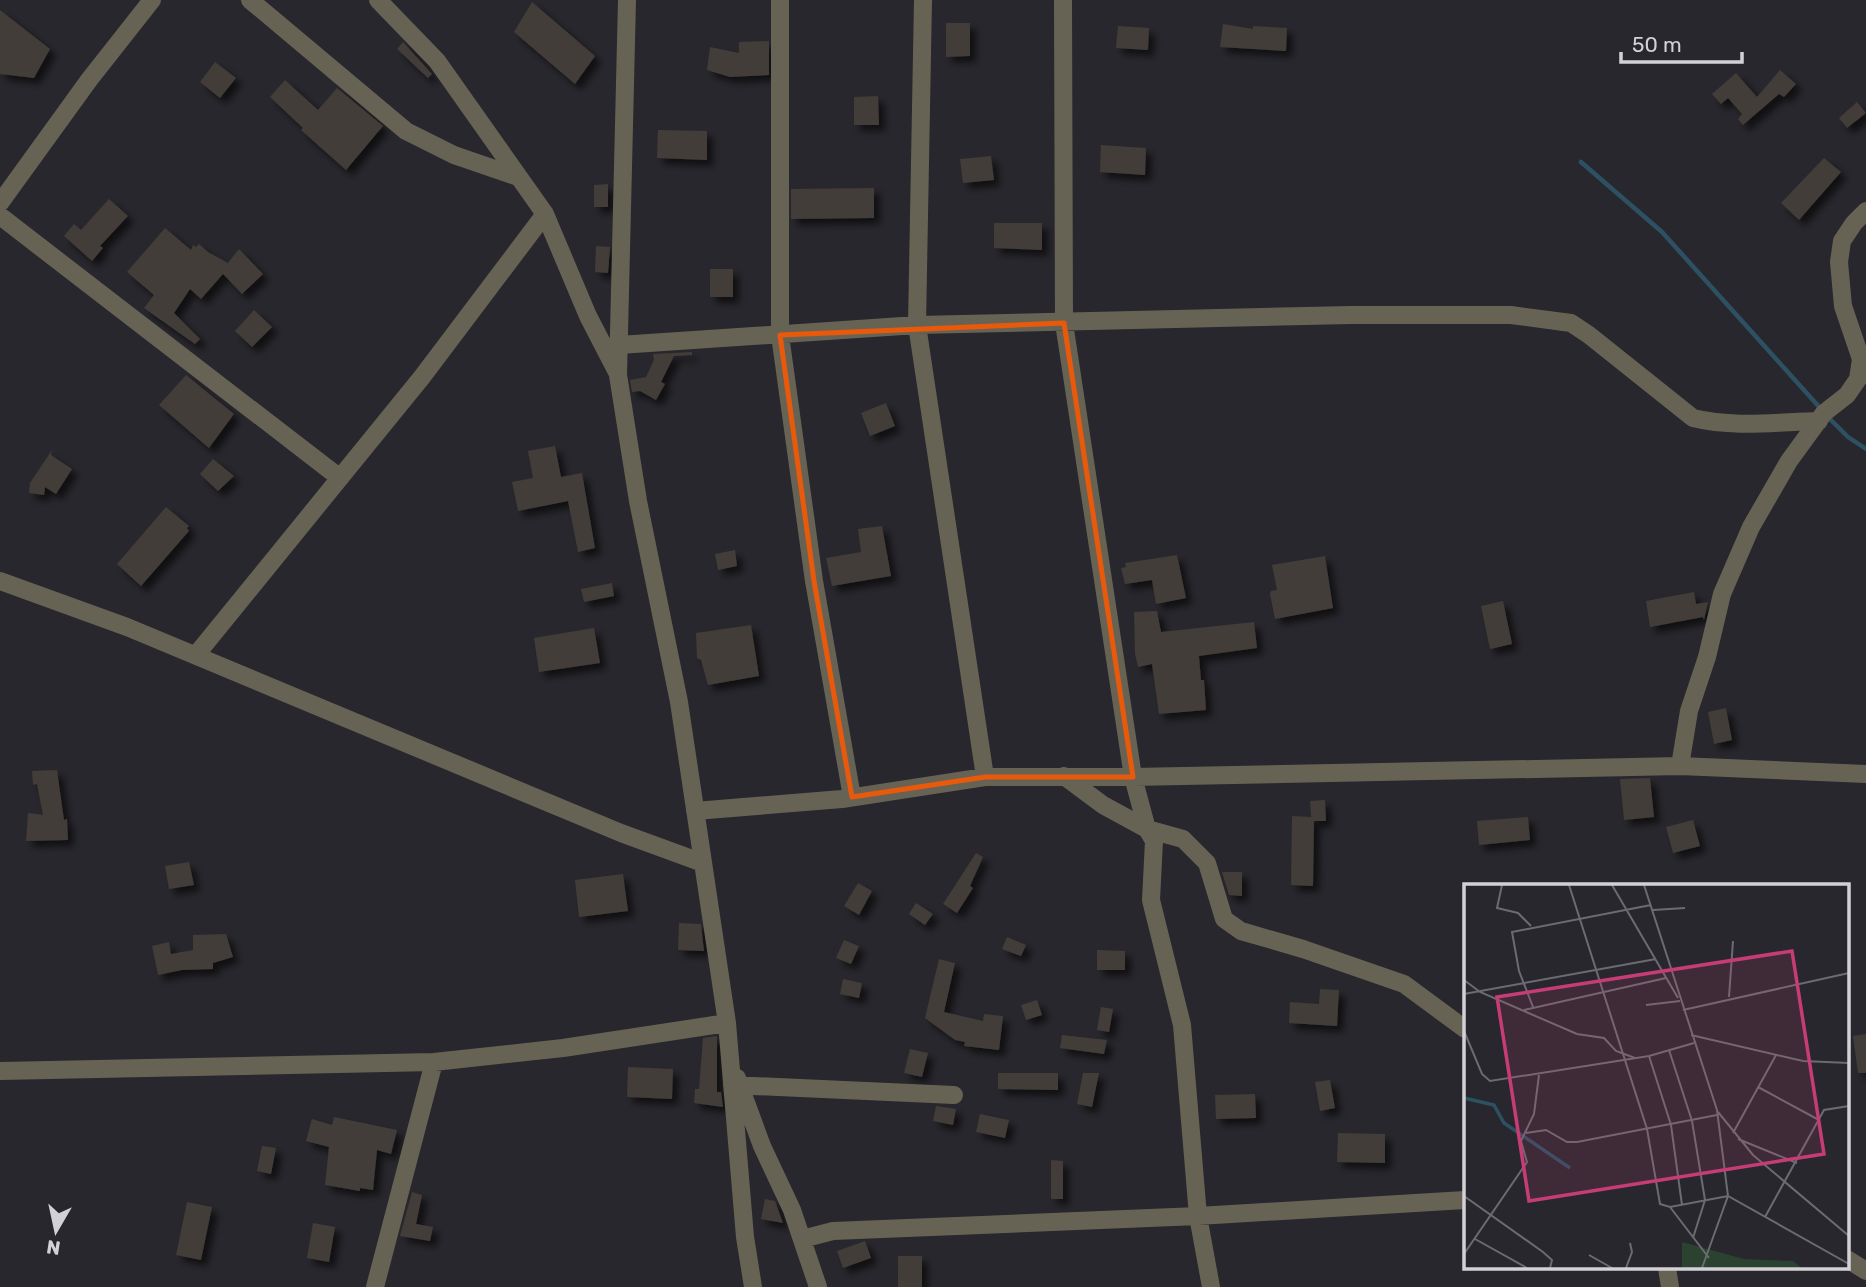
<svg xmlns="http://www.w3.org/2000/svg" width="1866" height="1287" viewBox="0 0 1866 1287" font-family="Rubik,sans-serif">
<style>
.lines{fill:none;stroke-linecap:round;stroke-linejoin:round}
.stream{stroke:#2d5163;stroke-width:4.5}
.building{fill:#423d38;filter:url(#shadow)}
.street{stroke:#676354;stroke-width:18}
.marked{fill:none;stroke:#e8590c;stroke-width:5;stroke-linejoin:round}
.inset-river{fill:none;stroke:#2d5163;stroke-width:3.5}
.inset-road{fill:none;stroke:#6c6b71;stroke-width:2}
.view{fill:#c53d74;fill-opacity:0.15;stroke:#c53d74;stroke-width:3.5}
.inset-edge{fill:none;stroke:#d2d2d6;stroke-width:3.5}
</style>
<defs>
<filter id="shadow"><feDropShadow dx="6" dy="6" stdDeviation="3.5" flood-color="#0009"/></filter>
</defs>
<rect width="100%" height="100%" fill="#28272d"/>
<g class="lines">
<path class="stream" d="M1581,162L1662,232L1821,409
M1827,416L1848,437L1866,449"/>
</g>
<path class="building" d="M532,2L595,56L575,84L514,32Z
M0,10L50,49L34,78L0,74Z
M946,23H970V56L946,57Z
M1223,24L1253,29V26L1287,28L1286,51L1220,47Z
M1118,26L1149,28L1148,50L1116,48Z
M769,41V75L730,77L707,70L710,47L739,53V42Z
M403,42L432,74L428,78L397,49Z
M215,62L236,78L220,98L200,82Z
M1780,70L1796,84L1784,97L1779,94L1743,125L1738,119L1742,114L1728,98L1721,104L1712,94L1736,73L1757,97Z
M285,80L318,110L337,88L383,126L346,170L301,130L303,128L270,97Z
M878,96L879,125H854V97Z
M1857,102L1866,113L1847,128L1839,118Z
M658,130L707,131V160L657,158Z
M1101,145L1146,148L1145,175L1100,172Z
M991,156L994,180L963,183L960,159Z
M1824,158L1841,172L1799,220L1781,203Z
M608,184V207H594V185Z
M874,188V218L791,219V189Z
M109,199L128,216L100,246L103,248L92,261L64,236L74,224L81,230Z
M994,223H1042V250L994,248Z
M165,228L191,250L193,245L196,247L199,244L208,252L228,263L239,249L263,274L242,294L223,274L201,299L190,289L174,313L200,339L195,344L144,308L154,295L127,272Z
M596,246L610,247L608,273L595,272Z
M710,269H733V297H710Z
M254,310L272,327L252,347L235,331Z
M692,352V355L674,356L661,382L665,384L656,400L640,391L632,392L630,380L646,377L654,360L653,354Z
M186,375L234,414L209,448L159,405Z
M886,403L895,426L870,436L861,413Z
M555,446L561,477L582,473L595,548L578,552L568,501L518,511L512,482L533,478L528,451Z
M52,450L51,455L72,469L56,494L45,487L44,495L29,493L30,483Z
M213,459L234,476L218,491L200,474Z
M166,507L189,526L187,528L189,531L141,586L117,564Z
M882,526L891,576L832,586L826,558L861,552L858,529Z
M735,550L737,566L718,570L715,554Z
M1177,555L1186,598L1156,604L1152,580L1125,584L1121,568L1126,567L1125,563Z
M1325,556L1333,608L1275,619L1270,594L1271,591L1277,590L1272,565Z
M612,583L614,596L584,602L581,589Z
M1694,592L1696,604L1708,602L1704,620L1703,617L1650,627L1646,601Z
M1503,601L1512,644L1490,649L1481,606Z
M1157,611L1161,632L1254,622L1257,648L1199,656L1201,680H1204L1206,710L1159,714L1152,664L1138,667L1135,654L1134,612Z
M751,625L759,676L708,685L701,660L697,658L696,633Z
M594,628L600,663L539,672L534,638Z
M1726,708L1732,740L1714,744L1708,712Z
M57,770L64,820L67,819L68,840L26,841L28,813L43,815L37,784L33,785L32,771Z
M1650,778L1654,817L1624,820L1620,779Z
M1325,800L1326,821H1314L1313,886L1291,885L1292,816L1311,817L1310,801Z
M1528,817L1530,840L1479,845L1477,821Z
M1693,820L1700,846L1673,853L1666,827Z
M976,853L983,857L970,886L973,888L957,913L943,904Z
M189,862L194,885L169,889L165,866Z
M1222,872H1242V896L1229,895Z
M623,874L628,911L579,917L575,880Z
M858,883L872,891L859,915L844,906Z
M916,903L933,914L925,925L909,914Z
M679,923L701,924L704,951L678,950Z
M226,934L233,957L213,963V969L182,970L158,975L152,946L169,942L171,954L193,950V935Z
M1007,937L1026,945L1021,956L1002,949Z
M844,940L859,946L851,964L836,958Z
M1097,950L1125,951V970H1097Z
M939,959L955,963L944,1012L983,1021L984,1014L1003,1016L999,1050L964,1046L965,1042L955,1040L925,1018Z
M843,979L862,983L859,998L840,994Z
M1320,989L1339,990L1337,1026L1289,1023L1290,1002L1319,1004Z
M1037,1000L1042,1015L1026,1020L1021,1005Z
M1101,1007L1113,1009L1109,1032L1097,1030Z
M1866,1034V1073H1858L1853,1036Z
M1062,1035L1107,1040L1104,1054L1060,1048Z
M717,1036V1092H721L723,1107L694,1103L695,1089H699L703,1038Z
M910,1049L928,1053L922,1077L904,1073Z
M628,1067L673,1069L672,1099L627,1097Z
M998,1073H1058V1090L998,1089Z
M1083,1073H1099L1092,1107L1077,1104Z
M1330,1080L1335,1108L1320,1111L1315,1082Z
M1255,1094L1256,1118L1216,1119L1215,1095Z
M936,1106L956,1109L953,1125L933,1121Z
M980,1114L1009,1120L1005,1138L976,1132Z
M334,1117L397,1130L391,1154L377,1150L373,1190L360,1188V1191L325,1185L329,1147L306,1141L312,1119L332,1125Z
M1338,1133L1385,1134V1163L1337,1162Z
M262,1146L276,1148L271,1174L257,1171Z
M1051,1160L1063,1161V1199H1051Z
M412,1192L422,1195L416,1224L433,1227L430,1241L400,1236Z
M765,1199L775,1201L783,1223L761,1219Z
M187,1202L212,1207L201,1260L176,1255Z
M313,1223L335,1227L329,1262L307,1258Z
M865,1241L871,1258L843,1268L837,1251Z
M898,1256H922V1287H898Z"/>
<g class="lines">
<path class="street" d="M250,0L406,131L454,155L518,177
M378,0L437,61L545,214L588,316L618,374
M627,0L618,375L638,501L679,702L727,1023L745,1237L753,1287
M780,0V335L814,581L852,797
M923,0L917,325L985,777
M1063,0L1064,323L1133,777L1147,829L1154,841L1151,900L1182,1025L1198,1216L1211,1287
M0,203L89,80L152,0
M0,216L340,478
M619,345L917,325L1351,315H1511L1571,323L1589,335L1693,418C1733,428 1778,422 1819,421
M0,581L127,627L621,833L703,863
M196,655L422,377L545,214
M1680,766L1689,711L1707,657L1722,594L1751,527L1789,461L1824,413L1847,395L1858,379L1861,359L1843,306L1839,262L1842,241L1854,223L1866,211
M1064,776L1103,805L1147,829L1183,839L1207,863L1224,919L1241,931L1303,949L1404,984L1465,1029
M695,811L842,799L985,777H1133L1680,766L1866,774
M0,1071L434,1062L563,1048L727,1023
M737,1078L762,1146L792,1210L818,1287
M732,1085L954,1095
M802,1239L833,1231L1198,1216L1465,1200
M1847,1259L1866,1271
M1667,1268L1670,1287
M375,1287L434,1062"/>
</g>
<path class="marked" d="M1064,323L1133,777H985L852,797L814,581L780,335Z"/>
<g transform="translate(1464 884)">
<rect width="385" height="385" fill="#28272d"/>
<path d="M218,358L280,375L329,377L338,384H218Z" fill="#2c4230"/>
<path class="inset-river" d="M0,214L30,221L40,239L106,284"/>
<path class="inset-road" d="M38,1L33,24L54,29L67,42M105,1L183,245L196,320L206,323L264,312L385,380M148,1L214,114M180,1L253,226L264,312L238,384M189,26L221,24M0,96L16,108L113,150L140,154L152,167L171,174M0,110L192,75M265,113L269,57M182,121L216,117M69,123L55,87L48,48L187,21M60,126L202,94M219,126L385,89M0,147L18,190L26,197L185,172L230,159M227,151L339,177L385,179M205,166L228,237L241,316L229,354M185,172L207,241L218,321M294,203L355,236M254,228L289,271L385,352M62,249L82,246L103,258H113L253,231M269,249L312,171M274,255L333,279M0,312L79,368L88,376L86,384M206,323L245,374M301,333L360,226L385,222M11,355L63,384M0,370L63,278L57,257L70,230L75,191M125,371L148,384M162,384L168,368L166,359"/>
<path class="view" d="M328,67L360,270L65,317L33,113Z"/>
<rect width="385" height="385" class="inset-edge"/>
</g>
<g transform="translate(56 1231) rotate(189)" stroke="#28272d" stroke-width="5" paint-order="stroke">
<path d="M0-5L12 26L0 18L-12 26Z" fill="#d2d2d6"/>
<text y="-10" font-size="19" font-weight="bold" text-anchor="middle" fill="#d2d2d6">N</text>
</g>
<path d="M1621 52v10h121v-10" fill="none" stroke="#d2d2d6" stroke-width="3.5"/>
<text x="1632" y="52" font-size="21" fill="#d2d2d6" stroke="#28272d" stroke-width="5" paint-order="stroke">50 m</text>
</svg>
